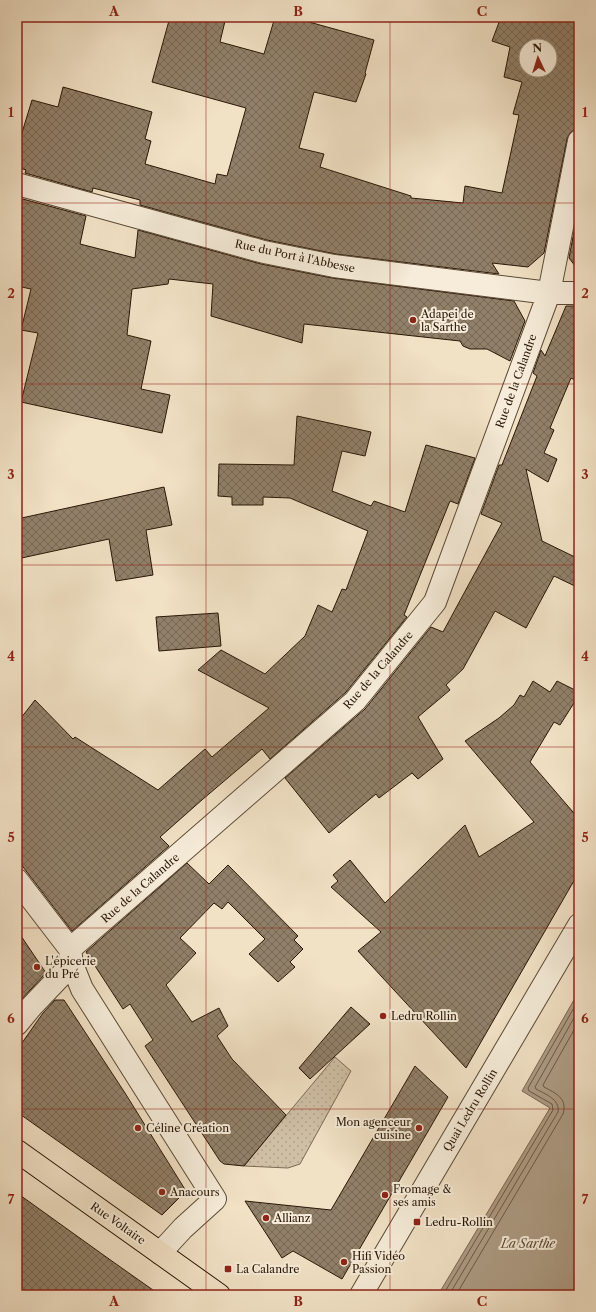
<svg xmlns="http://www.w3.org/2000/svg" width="596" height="1312" viewBox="0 0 596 1312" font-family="'Libre Caslon Text',serif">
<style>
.grass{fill:url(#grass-dots);stroke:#7c6b56}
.water{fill:#ad9c84;stroke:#796752}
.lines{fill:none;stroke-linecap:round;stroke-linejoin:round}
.shore{stroke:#6c5a45;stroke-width:1}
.building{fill:url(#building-cross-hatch);stroke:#2a1706;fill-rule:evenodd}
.minor-casing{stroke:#5c4a36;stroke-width:24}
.primary-casing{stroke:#2a1706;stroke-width:24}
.minor{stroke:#f6ecd9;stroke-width:22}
.primary{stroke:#f1e1c5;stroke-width:22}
.grid{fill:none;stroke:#8f2418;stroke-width:1;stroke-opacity:0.55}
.poi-dot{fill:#8f2418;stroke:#f6ecd9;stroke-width:1.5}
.labels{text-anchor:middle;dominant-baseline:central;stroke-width:4;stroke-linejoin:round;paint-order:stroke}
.street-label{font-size:11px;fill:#2a1706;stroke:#f6ecd9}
.poi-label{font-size:11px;fill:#2a1706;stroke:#f6ecd9;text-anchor:start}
.water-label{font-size:12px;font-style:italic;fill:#5e4c38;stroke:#f6ecd9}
.neatline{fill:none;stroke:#8f2418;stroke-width:1.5}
.grid-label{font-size:13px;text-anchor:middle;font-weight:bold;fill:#8f2418}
</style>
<defs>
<pattern id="grass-dots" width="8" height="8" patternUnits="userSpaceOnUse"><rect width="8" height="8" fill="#cfbfa5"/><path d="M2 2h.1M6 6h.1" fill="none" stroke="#b2a38d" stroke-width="1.8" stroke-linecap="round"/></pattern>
<pattern id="building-cross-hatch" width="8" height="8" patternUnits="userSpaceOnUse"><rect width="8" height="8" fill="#918069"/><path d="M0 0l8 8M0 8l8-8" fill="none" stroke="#776854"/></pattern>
</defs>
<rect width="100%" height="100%" fill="#f1e1c5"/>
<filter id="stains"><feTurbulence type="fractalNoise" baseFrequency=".005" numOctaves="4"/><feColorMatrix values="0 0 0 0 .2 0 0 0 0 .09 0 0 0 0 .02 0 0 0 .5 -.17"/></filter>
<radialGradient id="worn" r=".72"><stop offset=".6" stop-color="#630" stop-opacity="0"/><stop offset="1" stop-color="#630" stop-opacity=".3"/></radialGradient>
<path class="grass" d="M335,1057L351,1071L300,1164L288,1168L244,1166Z"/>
<path class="water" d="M579,991V1295H438L550,1108L522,1091Z"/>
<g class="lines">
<path class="shore" d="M443,1295L553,1110L552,1104L529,1091L528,1088L579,999
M449,1295L558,1112C560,1099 545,1094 536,1089L535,1087L579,1009
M456,1295L563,1114C568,1098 555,1093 544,1087L543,1085L579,1021"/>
</g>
<path class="building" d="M170,17H226L220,42L264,54L275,17H291L374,40L365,73L366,74L356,102L314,92L299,148L324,154L320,167L411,196V198L463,203L465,186L502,193L519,115L513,114L522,82L504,77L510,47L492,41L501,17H579V129H575L570,133L567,139L544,253L528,267L492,263L499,274L336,254L267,240L140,205V200L117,194L93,188L92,192L25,173L26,170L17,167V134L21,136L32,100L58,107L63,87L152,112L145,139L151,141L145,164L215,184L217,174L227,176L246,108L152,82ZM526,46H550V70H526Z
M19,198L86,216L80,244L135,258L138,230L261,264L332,278L514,301L525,321L510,361L487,349H470L463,346L460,341L304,324L302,343L211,316L213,284L169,279L168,284L132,289L127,335L151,341L141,389L170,395L162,433L21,402L38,333L21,330L31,289L17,286V206Z
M579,206V271L569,258Z
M566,306H579V382L571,378L550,428L554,430L544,453L557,459L548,482L526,469L542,541L579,559V588L554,576L526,628L495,611L463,669L446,685L450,690L418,717L443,759L418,779L412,773L379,798L376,794L329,833L285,778L365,709L431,627L443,632L502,523L481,514L499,465H502L537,376L533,373L541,350L545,356Z
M297,416L371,432L365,456L342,451L332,491L371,506L374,501L405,512L426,445L475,458L458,504L450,501L404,615L407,617L346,692L270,759L262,749L203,799L160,837L169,846L72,931L17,859V723L35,700L73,739L75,737L158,790L205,749L212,757L269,708L198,670L221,650L265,674L305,636L318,605L332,612L342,589L346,590L368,531L290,498L263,497V505H232V497L218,496L219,464L294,465Z
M164,487L172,525L146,530L153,575L116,581L109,539L17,559V519Z
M218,613L221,646L159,651L156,617Z
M533,681L550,692L557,681L579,692V695L560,725L554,722L530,762L579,819V872L466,1068L358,951L381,932L331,887L338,881L333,875L350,860L385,903L465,825L479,857L534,822L465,741L499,718L514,705L520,695L524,697Z
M187,863L209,884L228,865L298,936L294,940L303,949L290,962L295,967L278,982L249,954L265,939L228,902L222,909L214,903L180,938L196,953L166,985L192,1022L219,1008L228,1026L217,1036L232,1059L286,1115L244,1166L224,1164L220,1161L145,1046L153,1040L130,1004L123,1009L86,952Z
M17,930L46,973L17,1004Z
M55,1000H64L125,1093L186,1191L162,1215L17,1112V1050L43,1013Z
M351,1007L370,1024L310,1079L299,1068Z
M415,1066L448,1097L342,1279L293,1251L282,1258L245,1201L331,1210Z
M17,1193L109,1259L160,1295H17Z"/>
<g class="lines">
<g class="minor-casing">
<path id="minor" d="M17,184L264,252L334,266L549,293H579
M17,880L70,949L72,964L82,989L215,1199L183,1228L160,1253
M70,949L355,701L435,602L549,293L579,141
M17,1024L31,1007L72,964
M361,1295L579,925"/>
</g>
<g class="primary-casing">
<path id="primary" d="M17,1151L219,1295"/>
</g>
<use href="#minor" class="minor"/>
<use href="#primary" class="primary"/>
</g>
<path class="grid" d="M206,17V1295M390,17V1295M17,203H579M17,384H579M17,565H579M17,747H579M17,928H579M17,1109H579"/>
<g class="poi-dot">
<circle cx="413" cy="320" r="4"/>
<circle cx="37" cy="967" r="4"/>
<circle cx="383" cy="1016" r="4"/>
<circle cx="138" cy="1128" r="4"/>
<circle cx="419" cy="1128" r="4"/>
<circle cx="162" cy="1192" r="4"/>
<circle cx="385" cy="1195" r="4"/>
<circle cx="266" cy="1218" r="4"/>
<rect x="413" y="1218" width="8" height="8" rx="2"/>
<circle cx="344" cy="1262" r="4"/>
<rect x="224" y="1265" width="8" height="8" rx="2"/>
</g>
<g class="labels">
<g class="street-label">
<text transform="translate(295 256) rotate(12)">Rue du Port à l'Abbesse</text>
<text transform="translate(516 381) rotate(-70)">Rue de la Calandre</text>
<text transform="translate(378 670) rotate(-49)">Rue de la Calandre</text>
<text transform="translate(140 888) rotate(-41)">Rue de la Calandre</text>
<text transform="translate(470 1110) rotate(-59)">Quai Ledru Rollin</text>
<text transform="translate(118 1223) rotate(35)">Rue Voltaire</text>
</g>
<g class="poi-label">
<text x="421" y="314">Adapei de<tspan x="421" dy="13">la Sarthe</tspan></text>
<text x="45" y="961">L'épicerie<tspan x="45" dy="13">du Pré</tspan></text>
<text x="391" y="1016">Ledru Rollin</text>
<text x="411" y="1122" text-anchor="end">Mon agenceur<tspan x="411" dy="13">cuisine</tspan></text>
<text x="146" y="1128">Céline Création</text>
<text x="393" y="1189">Fromage &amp;<tspan x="393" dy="13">ses amis</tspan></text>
<text x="170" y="1192">Anacours</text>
<text x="274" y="1218">Allianz</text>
<text x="425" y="1222">Ledru-Rollin</text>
<text x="352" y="1256">Hifi Vidéo<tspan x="352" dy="13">Passion</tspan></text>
<text x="236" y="1269">La Calandre</text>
</g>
<g class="water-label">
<text x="528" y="1243">La Sarthe</text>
</g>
</g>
<rect width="596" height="1312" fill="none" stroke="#f1e1c5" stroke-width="44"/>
<g transform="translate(538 58) rotate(356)"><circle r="19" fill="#f6ecd9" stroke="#a49785"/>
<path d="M0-3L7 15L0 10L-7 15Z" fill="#8f2418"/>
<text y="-6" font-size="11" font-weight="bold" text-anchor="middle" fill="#2a1706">N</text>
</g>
<rect x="22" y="22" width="552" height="1268" class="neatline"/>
<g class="grid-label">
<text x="114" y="16">A</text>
<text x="298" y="16">B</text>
<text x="482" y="16">C</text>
<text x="11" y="117">1</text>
<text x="585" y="117">1</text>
<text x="11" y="298">2</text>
<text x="585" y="298">2</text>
<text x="11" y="479">3</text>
<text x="585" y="479">3</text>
<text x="11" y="661">4</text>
<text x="585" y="661">4</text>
<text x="11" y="842">5</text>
<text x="585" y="842">5</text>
<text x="11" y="1023">6</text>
<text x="585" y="1023">6</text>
<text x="11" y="1204">7</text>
<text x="585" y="1204">7</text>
<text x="114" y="1306">A</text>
<text x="298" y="1306">B</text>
<text x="482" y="1306">C</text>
</g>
<rect width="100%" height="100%" filter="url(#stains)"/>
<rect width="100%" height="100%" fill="url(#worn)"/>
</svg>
